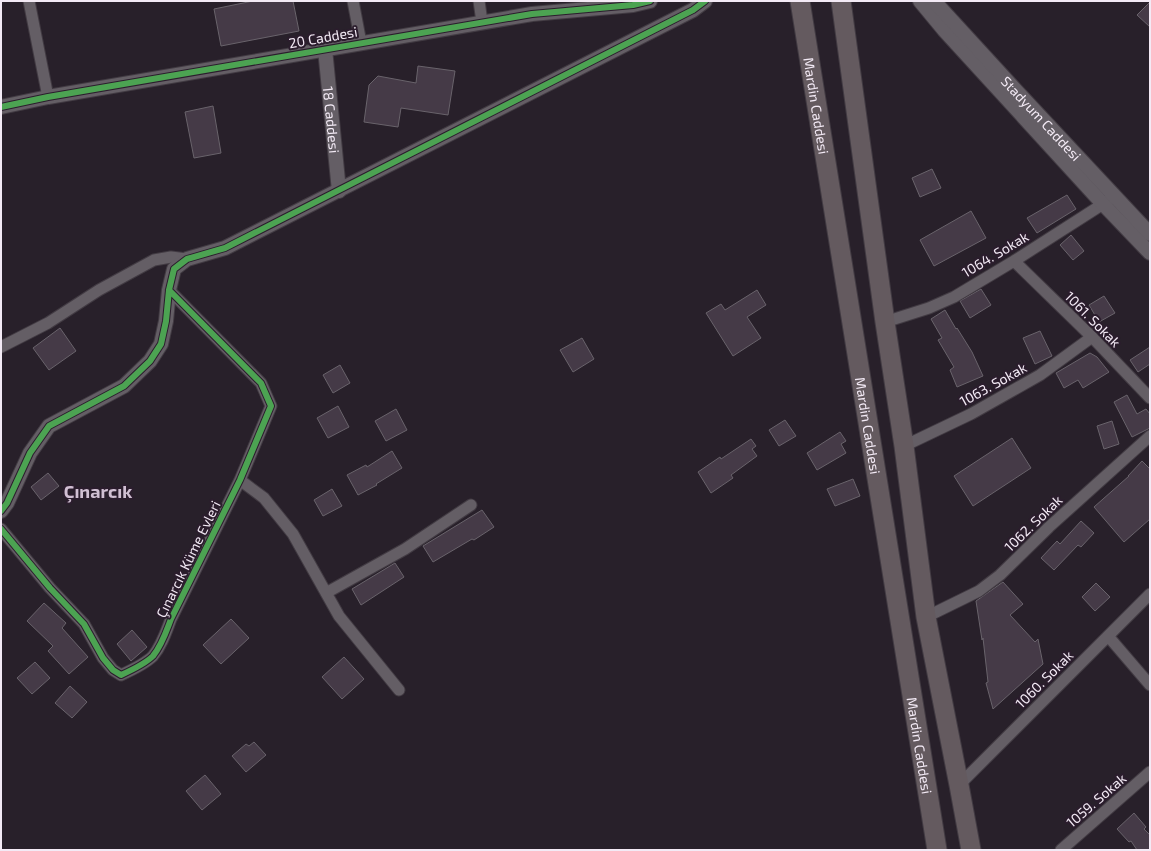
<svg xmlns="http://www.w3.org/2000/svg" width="1151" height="851" viewBox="0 0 1151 851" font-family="'Exo 2',sans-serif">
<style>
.building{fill:#453a47;stroke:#69636b}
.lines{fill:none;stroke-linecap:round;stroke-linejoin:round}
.minor-casing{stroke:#423b43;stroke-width:13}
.tertiary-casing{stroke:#423b43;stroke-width:16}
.trunk-casing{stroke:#423b43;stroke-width:21}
.minor{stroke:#645e65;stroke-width:11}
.tertiary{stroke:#645e65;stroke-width:14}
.trunk{stroke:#645a5f;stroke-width:19}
.cycleway-casing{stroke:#2b1d2d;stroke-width:8}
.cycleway{stroke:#4ca352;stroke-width:6}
.labels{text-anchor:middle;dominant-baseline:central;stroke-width:4;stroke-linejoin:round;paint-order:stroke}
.street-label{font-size:14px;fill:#f3eaf5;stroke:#2b1d2d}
.district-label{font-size:18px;font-weight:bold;fill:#d1bfd3;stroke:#2b1d2d}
</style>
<rect width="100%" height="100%" fill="#28202a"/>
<path class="building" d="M253,1H293L299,31L221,46L214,9Z
M1150,2V27L1137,15Z
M418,66L455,71L448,115L401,108L398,127L364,122L369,85L378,76L416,83Z
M213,106L221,153L194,158L185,112Z
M932,169L941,188L920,197L912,178Z
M1067,195L1076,209L1037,233L1027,218Z
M971,211L986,238L934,266L920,240Z
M1071,235L1084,251L1073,260L1060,245Z
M981,289L991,305L970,318L960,301Z
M757,290L766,305L747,317L761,338L733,356L706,313L721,304L725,310Z
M1104,296L1115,313L1099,322L1089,305Z
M945,310L956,329L957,328L972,352L983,376L957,387L950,370L954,367L938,340L942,338L931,319Z
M60,328L76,351L49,370L33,348Z
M1040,331L1052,356L1035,364L1023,338Z
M582,338L594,359L573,372L560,350Z
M1150,347V364L1138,372L1130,360Z
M1090,353L1097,357L1109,372L1083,388L1078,380L1064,388L1056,373Z
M340,365L350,383L333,393L323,375Z
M1127,395L1137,414L1146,409L1150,414V428L1132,437L1114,402Z
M338,406L349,427L328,438L317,418Z
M396,409L407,430L386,441L375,421Z
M785,420L796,436L779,446L769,430Z
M1112,421L1119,444L1104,449L1097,426Z
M840,432L846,441L841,444L846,453L817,470L807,453Z
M1012,438L1031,468L973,506L954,476Z
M751,439L756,446L752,449L757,456L731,475L733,478L711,493L698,472L720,457L721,459Z
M392,451L402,468L376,484L377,485L358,495L347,475L366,465L367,467Z
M1142,461L1150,469V519L1124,542L1094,507L1129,476H1128Z
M48,473L59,486L41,500L31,487Z
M853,479L860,496L835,506L827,489Z
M332,489L342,506L323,516L314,500Z
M482,510L494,527L474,540L472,539L433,562L423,546Z
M1081,521L1094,533L1081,547L1078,545L1054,570L1041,558L1057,541L1060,544Z
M395,563L404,577L361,605L352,589Z
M1003,582L1023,604L1010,615L1035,642L1038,639L1043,664L993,709L986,683L988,682L983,638L982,640L976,601Z
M1096,583L1110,597L1095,611L1082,597Z
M44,603L66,623L62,628L88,657L69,674L48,651L53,646L27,621Z
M231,619L249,638L221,664L203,645Z
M132,630L147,647L131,661L117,644Z
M344,657L364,679L342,699L322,677Z
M35,662L50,678L32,694L17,678Z
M70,686L87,702L72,718L55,703Z
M254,742L266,755L246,772L232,756L246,744L249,746Z
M205,775L221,794L202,810L186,791Z
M1134,813L1146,827L1144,829L1150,835V850H1137L1131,841L1129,842L1117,829Z"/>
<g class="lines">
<g class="minor-casing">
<path id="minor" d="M29,1L48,97
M353,1L361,43
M479,1L482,22
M1014,261L1092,337L1150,398
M885,322L929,308L954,297L1014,261L1103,204L1109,200
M1,347L48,323L99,290L154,260L171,257L187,259
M904,446L971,414L1040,375L1092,337
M240,480L264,498L293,534L339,616L399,690
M1,529L50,588L84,624L103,658L113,670L121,675C132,670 145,664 153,656C162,645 166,632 171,619L240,480L271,406L261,383L169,290
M326,593L405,549L471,505
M926,617L979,591L1000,575L1049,527L1150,436
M1108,636L1150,685
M959,785L1150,594
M1061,850L1150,772"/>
</g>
<g class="tertiary-casing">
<g id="tertiary">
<path d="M920,1L944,30L1103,204L1150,253"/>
<path id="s1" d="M934,1L1010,84L1150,234"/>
<path id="s2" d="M325,49L339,191"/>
<path d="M1,107L48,97L532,14L633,5L650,1"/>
<path d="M1,511L7,503L30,453L49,426L124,386L150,361L161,344L166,321L169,290L174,269L187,259L225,248L693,10L705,1"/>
</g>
</g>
<g class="trunk-casing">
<g id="trunk">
<path id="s3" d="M800,1L937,850"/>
<path d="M841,1L885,322L904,446L926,617L959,785L971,850"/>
</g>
</g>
<use href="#minor" class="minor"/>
<use href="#tertiary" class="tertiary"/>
<use href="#trunk" class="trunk"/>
<g class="cycleway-casing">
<path id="cycleway" d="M1,107L48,97L532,14L633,5L650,1
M1,511L7,503L30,453L49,426L124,386L150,361L161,344L166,321L169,290L174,269L187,259L225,248L693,10L705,1
M1,529L50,588L84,624L103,658L113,670L121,675C132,670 145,664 153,656C162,645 166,632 171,619L240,480L271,406L261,383L169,290"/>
</g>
<use href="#cycleway" class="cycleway"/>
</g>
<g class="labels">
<g class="street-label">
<text transform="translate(323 37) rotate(-10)">20 Caddesi</text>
<text stroke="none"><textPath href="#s3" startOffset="106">Mardin Caddesi</textPath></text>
<text stroke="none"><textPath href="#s1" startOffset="159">Stadyum Caddesi</textPath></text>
<text stroke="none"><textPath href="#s2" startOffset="71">18 Caddesi</textPath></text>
<text transform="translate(995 254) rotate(-31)">1064. Sokak</text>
<text transform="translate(1093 319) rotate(45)">1061. Sokak</text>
<text transform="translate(993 384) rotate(-29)">1063. Sokak</text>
<text stroke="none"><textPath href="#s3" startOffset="430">Mardin Caddesi</textPath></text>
<text transform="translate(1033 523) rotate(-44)">1062. Sokak</text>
<text transform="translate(188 559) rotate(-64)">Çınarcık Küme Evleri</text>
<text transform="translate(1044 679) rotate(-45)">1060. Sokak</text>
<text stroke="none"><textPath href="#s3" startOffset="754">Mardin Caddesi</textPath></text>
<text transform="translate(1096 800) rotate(-41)">1059. Sokak</text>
</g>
<g class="district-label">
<text x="98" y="491">Çınarcık</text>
</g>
</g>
<rect width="1151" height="851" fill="none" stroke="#f3eaf5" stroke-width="4"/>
</svg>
